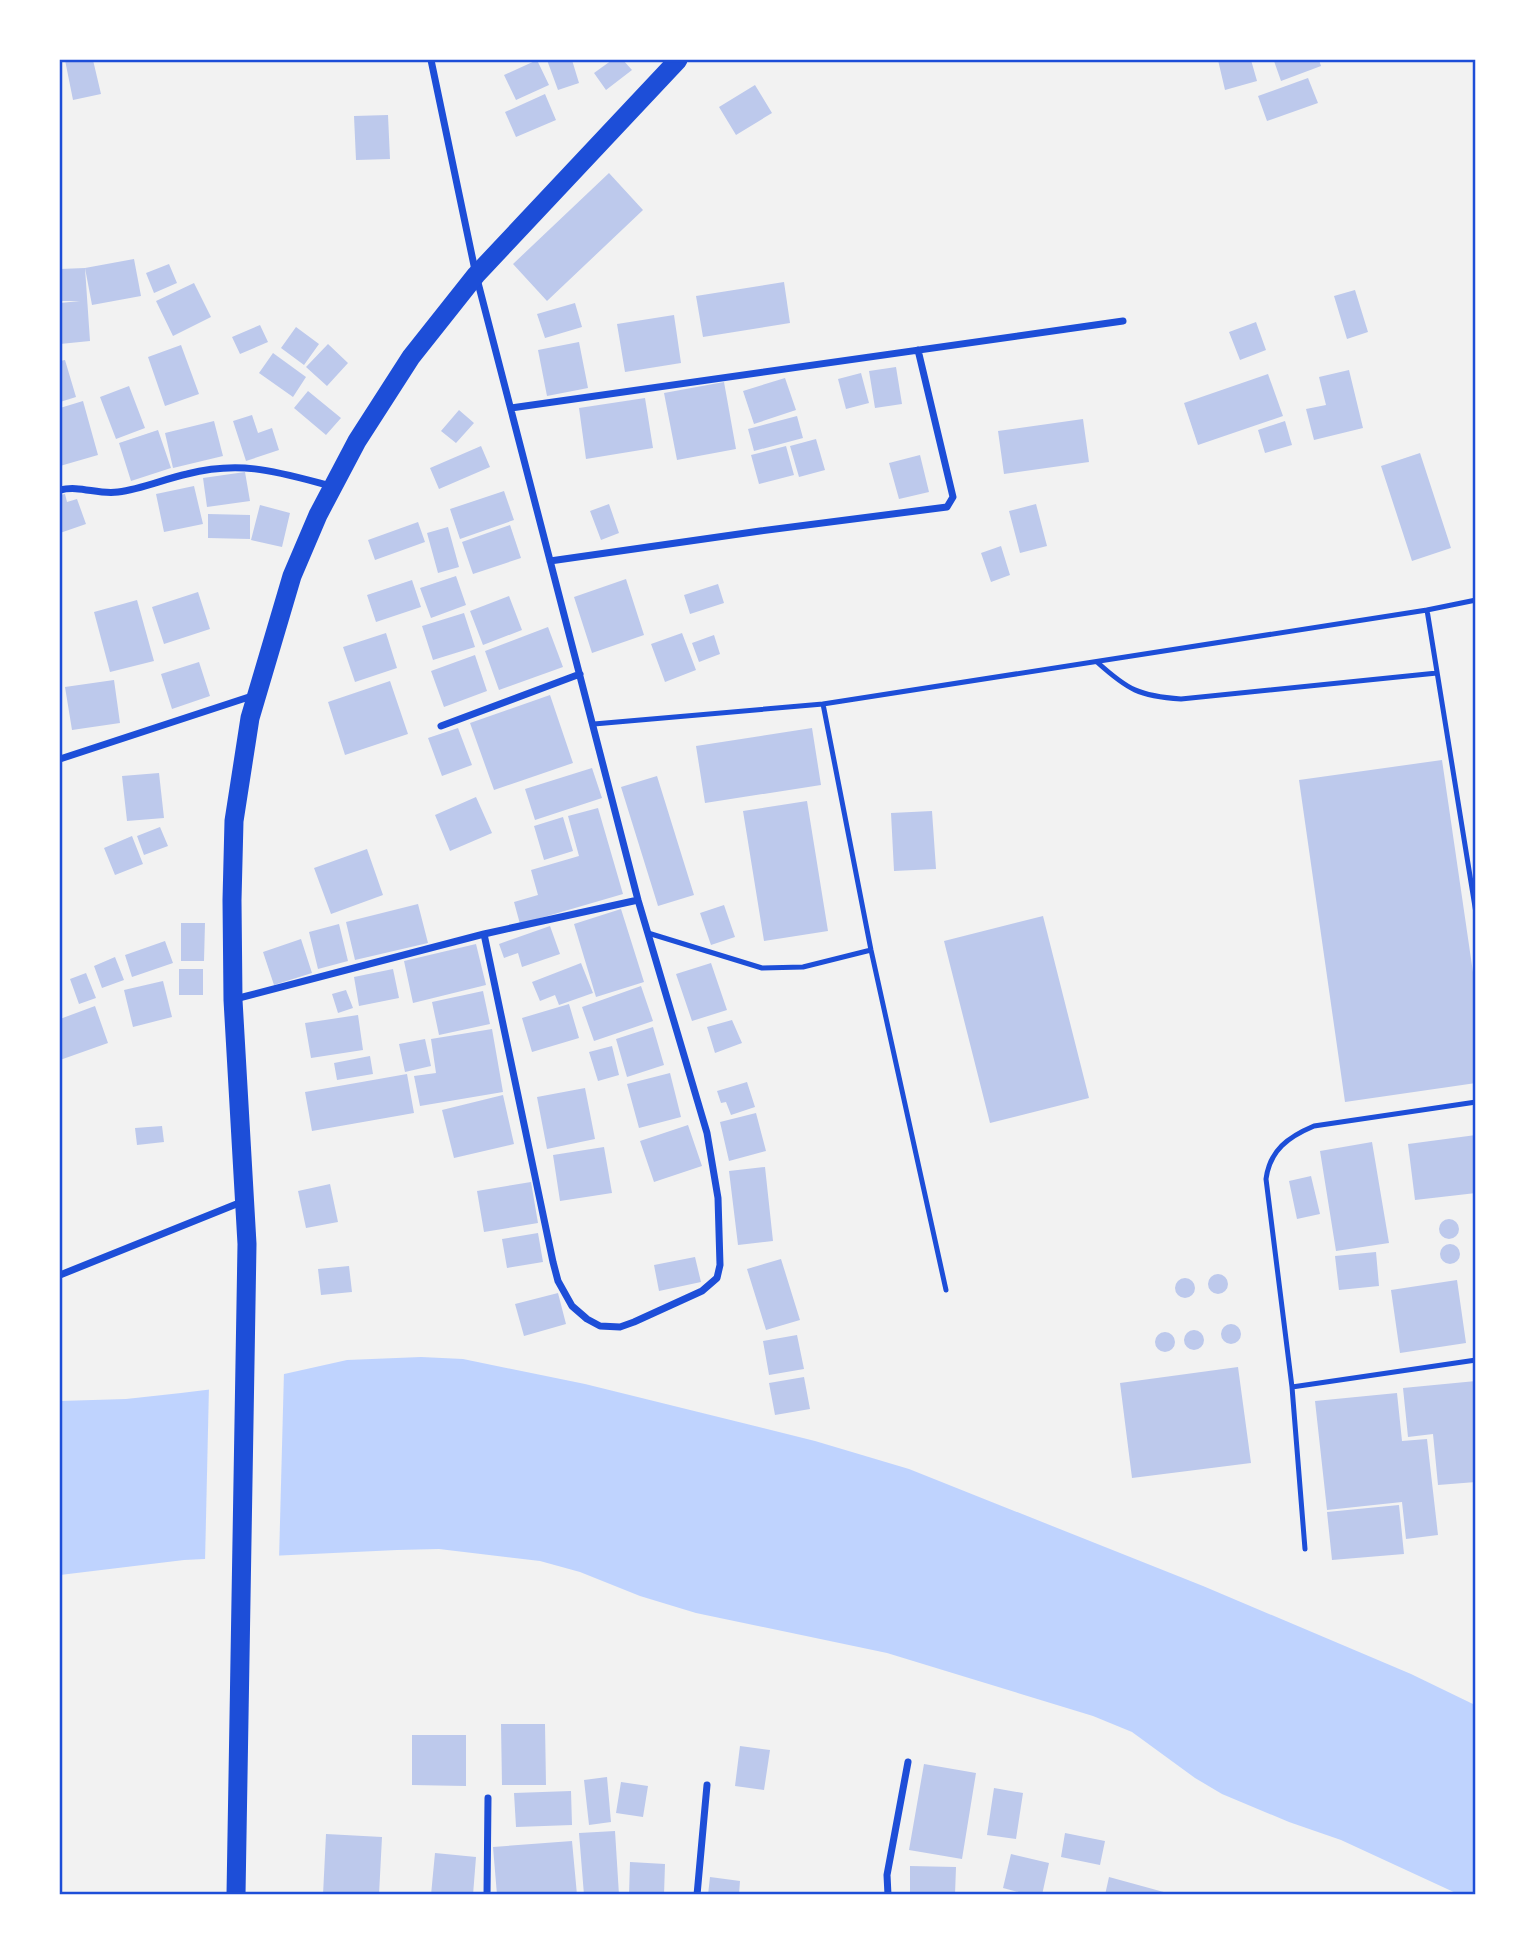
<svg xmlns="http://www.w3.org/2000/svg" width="1535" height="1954" viewBox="0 0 1535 1954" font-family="'IBM Plex Serif',serif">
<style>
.water{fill:#bfd3fe}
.pier{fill:#f2f2f2}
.building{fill:#bdc9ec}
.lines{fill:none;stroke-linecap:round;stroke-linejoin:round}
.service{stroke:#1d4ed8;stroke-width:5}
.minor{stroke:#1d4ed8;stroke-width:7}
.trunk{stroke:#1d4ed8;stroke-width:19}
.neatline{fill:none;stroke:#1d4ed8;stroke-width:2.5}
</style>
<rect width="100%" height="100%" fill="#f2f2f2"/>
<path class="water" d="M421,1357L463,1359L585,1384L815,1441L909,1469L1203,1586L1411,1674L1475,1705V1894H1458L1341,1840L1289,1822L1222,1794L1195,1778L1132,1732L1093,1716L887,1653L696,1613L640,1596L580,1572L540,1561L439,1549L397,1550L184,1560L60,1575V1401L126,1399L181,1393L222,1388L347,1360Z"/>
<path class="pier" d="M284,1371L279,1560L205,1563L209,1386Z"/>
<path class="building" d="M65,60H93L101,94L73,100Z
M537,60L549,85L516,100L504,75Z
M547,60H572L579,83L558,90Z
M612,60H623L632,70L606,90L594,73Z
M1218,60H1251L1257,81L1225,90Z
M1280,60H1319L1321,66L1281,81L1274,61Z
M1308,78L1318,103L1267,121L1258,96Z
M755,85L772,113L736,135L719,107Z
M545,94L556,120L516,137L505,112Z
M388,115L390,159L356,160L354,116Z
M609,173L643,210L547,301L513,264Z
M134,259L141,296L92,305L85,268Z
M169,264L177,283L154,293L146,273Z
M85,268L90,341L60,344V303L80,301H60V269Z
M784,282L790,323L703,337L696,296Z
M194,283L211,317L173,336L156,301Z
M1355,290L1368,332L1347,339L1334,296Z
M575,303L582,327L545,338L537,314Z
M674,315L681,363L625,372L617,324Z
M1256,322L1266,350L1240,360L1229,332Z
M260,325L268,342L240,354L232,337Z
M296,327L319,344L304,365L281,348Z
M579,342L588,388L547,396L538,350Z
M328,344L348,363L327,386L306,367Z
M181,345L199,394L165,406L148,357Z
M273,353L306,377L293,397L259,373Z
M65,360L76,397L60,402V361Z
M896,367L902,404L875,408L869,371Z
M1349,370L1363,428L1314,440L1306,409L1326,405L1319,377Z
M861,373L869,403L846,409L838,379Z
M1268,374L1283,416L1198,445L1184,403Z
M785,378L796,410L754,424L743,391Z
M724,382L736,449L677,460L664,393Z
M129,386L145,428L116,439L100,397Z
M308,391L341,418L326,435L294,408Z
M645,398L653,448L586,459L579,408Z
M83,401L98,455L60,466V408Z
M459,410L474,423L456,443L441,431Z
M252,415L258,433L272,428L279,450L246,461L233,421Z
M797,416L803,438L754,451L748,429Z
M1083,419L1089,462L1004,474L998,431Z
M214,421L223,456L173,468L165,433Z
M1285,421L1292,445L1265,453L1258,430Z
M158,430L171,468L131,481L119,443Z
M816,439L825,470L799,477L790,446Z
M481,446L490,467L439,489L430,468Z
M786,446L794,475L759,484L751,455Z
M1420,453L1451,548L1412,561L1381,466Z
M920,455L929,492L899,499L889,463Z
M245,472L250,501L207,507L203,478Z
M194,486L203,524L164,532L156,494Z
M504,491L514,520L460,539L450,509Z
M65,494L67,502L77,499L86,524L60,533V495Z
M609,504L619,533L601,540L590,511Z
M1036,504L1047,546L1020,553L1009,511Z
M260,505L290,513L282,547L251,540Z
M208,514L250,515V539L208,538Z
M418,522L425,542L375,560L368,540Z
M510,525L521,558L473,574L462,542Z
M448,527L459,567L438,573L427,533Z
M1001,546L1010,575L991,582L981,553Z
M456,576L466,605L431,618L420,588Z
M626,579L644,635L592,653L574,597Z
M412,580L421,607L376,622L367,595Z
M718,584L724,603L690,614L684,595Z
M198,592L210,629L164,644L152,607Z
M509,596L522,630L483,645L470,611Z
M137,600L154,661L110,672L94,612Z
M464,613L475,647L433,660L422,626Z
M548,627L563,667L499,690L485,651Z
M386,633L397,668L355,682L343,647Z
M682,633L696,670L665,682L651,644Z
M714,635L720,654L699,662L692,643Z
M475,655L487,691L444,707L431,671Z
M199,662L210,696L172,709L161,674Z
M114,680L120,723L72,730L65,687Z
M390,681L408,734L345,755L328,702Z
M550,695L573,763L494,790L470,723Z
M458,728L472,765L442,776L428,738Z
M812,728L821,785L705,803L696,746Z
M1442,760L1476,993V1083L1345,1102L1299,780Z
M592,768L602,798L535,820L525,789Z
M159,773L164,818L127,821L122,776Z
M657,776L694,895L658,906L621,787Z
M476,797L492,833L450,851L435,815Z
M807,801L828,931L764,941L743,811Z
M598,808L623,894L520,924L514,902L538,895L531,870L579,856L568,816Z
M932,811L936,869L894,871L891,813Z
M563,817L573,851L544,860L534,826Z
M160,827L168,846L144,855L137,836Z
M132,836L143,864L115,875L104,848Z
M367,849L383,895L331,914L314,868Z
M418,904L428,943L355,960L346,922Z
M724,905L735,937L711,945L700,913Z
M621,909L644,982L596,997L574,924Z
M1043,916L1089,1098L990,1123L944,941Z
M181,923H205L204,961H181Z
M339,924L348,961L318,969L309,932Z
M550,926L560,954L522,967L518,953L504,958L499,944Z
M301,939L312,973L274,985L263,952Z
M165,941L173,963L132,977L125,955Z
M476,944L486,985L413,1003L404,961Z
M115,957L124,980L102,988L94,966Z
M581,963L593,993L559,1005L555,995L540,1001L532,982Z
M711,963L727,1010L692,1021L676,974Z
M179,969H203V995H179Z
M393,969L399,998L359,1006L354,977Z
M86,973L96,998L79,1004L70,979Z
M163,981L172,1017L133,1027L124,990Z
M641,986L653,1021L594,1041L582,1007Z
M346,990L353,1008L338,1013L332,994Z
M483,991L490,1024L439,1035L432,1002Z
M569,1004L579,1038L532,1052L522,1018Z
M95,1006L108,1043L60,1060V1019Z
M358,1015L363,1050L311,1058L305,1023Z
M732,1020L742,1043L715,1053L707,1027Z
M653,1027L664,1065L627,1077L616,1039Z
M492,1029L503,1092L420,1106L414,1076L436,1073L431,1039Z
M425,1039L431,1066L405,1072L399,1044Z
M612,1046L619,1075L598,1081L589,1052Z
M370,1056L373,1074L337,1080L334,1063Z
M670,1073L681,1117L639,1128L627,1084Z
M407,1074L414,1113L312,1131L305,1092Z
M747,1082L755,1107L731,1115L726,1102L721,1103L717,1091Z
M585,1088L595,1139L547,1149L537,1097Z
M503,1095L514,1144L454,1158L442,1110Z
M756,1113L766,1151L729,1161L720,1122Z
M688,1125L702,1166L654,1182L640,1141Z
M162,1126L164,1142L137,1145L135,1128Z
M1476,1135V1193L1415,1200L1408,1144Z
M1372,1142L1389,1243L1336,1251L1320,1151Z
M604,1147L612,1193L560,1201L553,1155Z
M765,1167L773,1241L738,1245L729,1171Z
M1311,1176L1320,1214L1297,1219L1289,1181Z
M531,1182L538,1223L484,1232L477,1191Z
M330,1184L338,1222L306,1228L298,1191Z
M1439 1229a10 10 0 1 1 20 0a10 10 0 1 1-20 0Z
M538,1233L543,1262L507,1268L502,1239Z
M1440 1254a10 10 0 1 1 20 0a10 10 0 1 1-20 0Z
M1376,1252L1379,1286L1339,1290L1335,1256Z
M695,1257L701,1282L659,1291L654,1265Z
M781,1259L800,1320L766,1330L747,1269Z
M349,1266L352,1292L321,1295L318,1269Z
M1208 1284a10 10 0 1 1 20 0a10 10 0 1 1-20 0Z
M1175 1288a10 10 0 1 1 20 0a10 10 0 1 1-20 0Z
M1457,1280L1466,1343L1400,1353L1391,1290Z
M558,1293L566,1324L524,1336L515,1304Z
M1221 1334a10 10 0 1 1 20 0a10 10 0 1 1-20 0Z
M1184 1340a10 10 0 1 1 20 0a10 10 0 1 1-20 0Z
M1155 1342a10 10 0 1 1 20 0a10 10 0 1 1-20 0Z
M797,1335L804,1369L769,1375L763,1341Z
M1238,1367L1251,1463L1132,1478L1120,1383Z
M804,1377L810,1409L775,1415L769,1383Z
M1476,1381V1482L1438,1485L1433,1434L1408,1437L1403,1388Z
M1397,1393L1402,1441L1427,1439L1438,1535L1406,1539L1402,1502L1327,1510L1315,1401Z
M1399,1505L1404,1554L1332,1560L1327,1512Z
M501,1724H545L546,1785H502Z
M412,1735H466V1786L412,1785Z
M740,1746L770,1750L764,1790L735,1786Z
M924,1764L976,1773L962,1859L909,1850Z
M607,1777L611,1822L589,1825L584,1780Z
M621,1782L648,1786L643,1817L616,1813Z
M994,1788L1023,1793L1016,1839L987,1835Z
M571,1791L572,1825L516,1827L514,1793Z
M615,1831L619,1895H584L579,1833Z
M1065,1833L1105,1841L1100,1865L1061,1857Z
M326,1834L382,1837L379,1895H323Z
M572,1841L577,1895H497L493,1847Z
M435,1853L476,1857L473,1895H431Z
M1011,1854L1049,1863L1042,1895H1030L1003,1888Z
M630,1862L665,1864L664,1895H629Z
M910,1866L956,1867L955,1895H910Z
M710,1877L740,1881L739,1895H708Z
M1109,1877L1171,1894V1895H1105Z"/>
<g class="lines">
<path class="service" d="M1427,610L1476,600
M1097,662C1128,690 1139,696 1181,699L1437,673
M823,704L871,950L946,1290
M594,724L823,704L1427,610L1476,913
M648,933L762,968L803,967L871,950
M1476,1102L1314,1126C1288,1137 1270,1150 1266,1179L1292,1387L1476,1360
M1292,1387L1305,1549"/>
<path class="minor" d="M431,60L476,275L638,900L707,1133L718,1198L720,1265L717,1278L702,1291L634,1322L620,1327L600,1326L587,1319L572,1306L558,1281L553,1262L484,934
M511,408L1123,321
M60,490C80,485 98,495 118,492C142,489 164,479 187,474C242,460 278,472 331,486
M550,561L760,531L947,507L953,497L918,350
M441,726L580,674
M60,759L252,696
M235,999L484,934L638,900
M60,1275L244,1201
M487,1895L488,1798
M697,1895L707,1785
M888,1895L887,1875L908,1762"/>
<path class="trunk" d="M236,1895L247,1244L233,1000L232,900L234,821L250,718L292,576L318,515L357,441L411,357L476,275L678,60"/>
</g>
<rect width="1535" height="1954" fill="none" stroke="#ffffff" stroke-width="122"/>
<rect x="61" y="61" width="1413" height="1832" class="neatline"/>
</svg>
